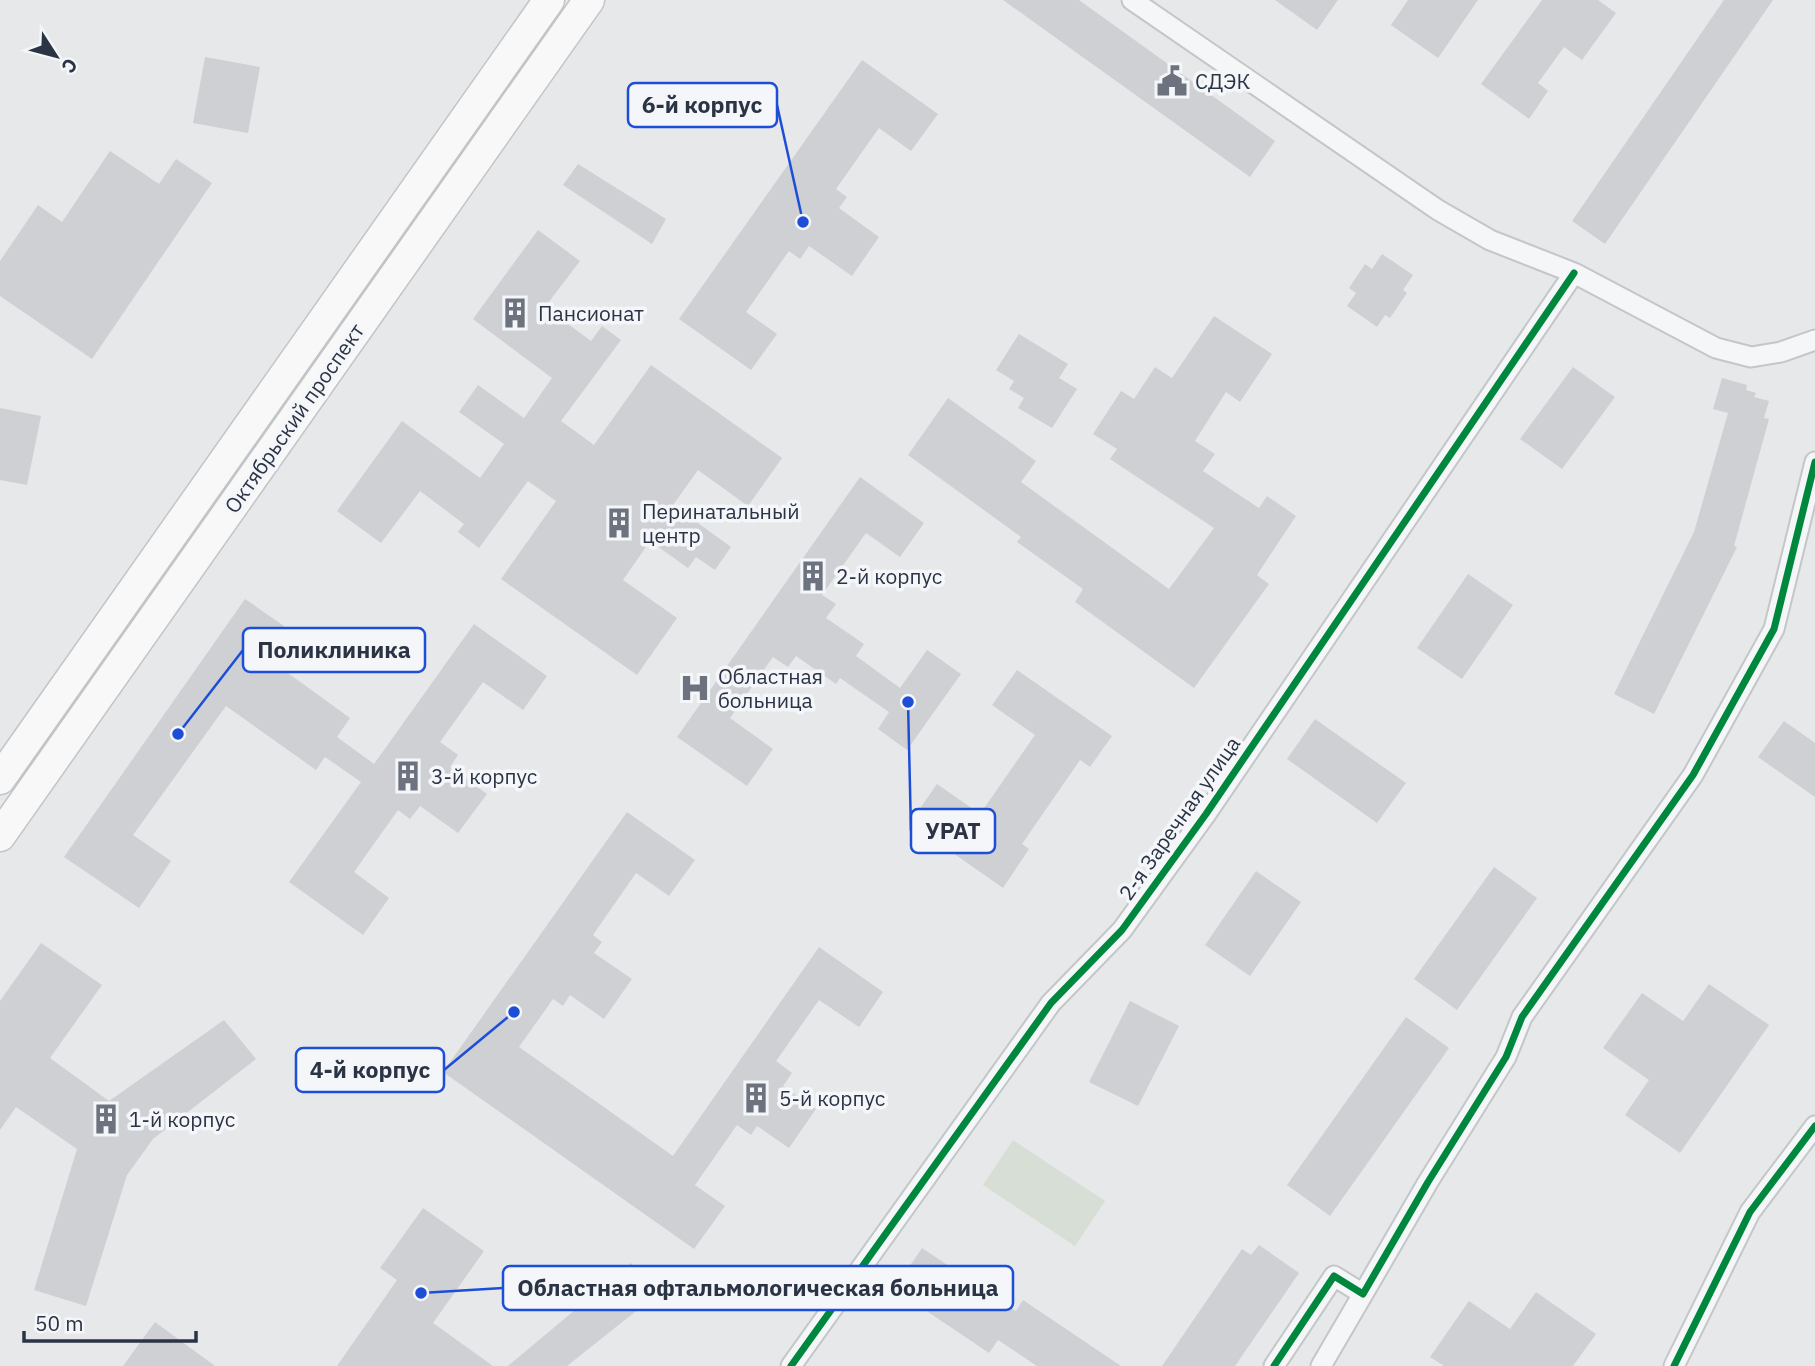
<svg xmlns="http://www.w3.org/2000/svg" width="1815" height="1366" viewBox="0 0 1815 1366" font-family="'IBM Plex Sans',sans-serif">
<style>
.green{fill:#d6ded6}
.building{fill:#ced0d3}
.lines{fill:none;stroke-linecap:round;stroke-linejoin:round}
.minor-casing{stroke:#c4c6c8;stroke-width:23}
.primary-casing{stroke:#c2c5c8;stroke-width:33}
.minor{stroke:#f5f6f7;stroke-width:19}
.primary{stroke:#f8f8f8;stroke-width:30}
.cycleway-casing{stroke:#f4f6f9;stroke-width:11}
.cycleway{stroke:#00873e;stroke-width:7}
.labels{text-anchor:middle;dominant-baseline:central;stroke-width:7;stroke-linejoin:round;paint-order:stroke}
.poi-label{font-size:21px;fill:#2b3445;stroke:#f4f6f9;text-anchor:start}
.street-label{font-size:21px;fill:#2b3445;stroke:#f4f6f9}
.leader{fill:none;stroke:#1d4ed8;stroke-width:2.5}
.callout-dot{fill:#1d4ed8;stroke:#f4f6f9;stroke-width:2.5}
.callout{fill:#f4f6f9;stroke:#1d4ed8;stroke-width:2.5}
.callout-label{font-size:23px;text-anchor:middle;font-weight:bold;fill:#2b3445}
</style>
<rect width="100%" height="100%" fill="#e6e8ea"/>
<path class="green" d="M1013,1140L1105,1201L1075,1246L983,1185Z"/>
<path class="building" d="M1003,0H1079L1275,141L1250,177Z
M1275,0H1338L1317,30Z
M1408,0H1478L1438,58L1391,25Z
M1542,0H1598L1616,13L1582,60L1564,47L1538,83L1548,91L1529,119L1481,84Z
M1724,0H1773L1605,244L1572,221Z
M205,57L260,67L248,133L193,123Z
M862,60L938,114L911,151L879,128L836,189L847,197L839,208L879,237L852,276L809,246L800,259L789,251L746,312L777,334L751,370L679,319Z
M110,151L159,184L176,159L212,183L92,359L0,296V261L38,205L62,222Z
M578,164L666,219L652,244L563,185Z
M538,230L580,261L545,307L591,341L602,326L621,340L561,421L594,445L651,365L782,458L748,506L698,470L673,505L731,547L715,570L696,557L688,568L650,541L623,580L677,618L637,675L501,579L556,501L528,481L479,548L458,532L464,524L420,491L381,543L337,511L402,421L480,478L504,444L459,412L478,385L524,418L552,378L473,319Z
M1382,254L1413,275L1403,290L1407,293L1390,318L1385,315L1377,327L1347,306L1356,293L1349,288L1365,264L1372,269Z
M1214,316L1272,354L1240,402L1226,392L1195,441L1215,454L1203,471L1259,508L1267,496L1296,516L1257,575L1269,584L1194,688L1075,602L1083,589L1017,542L1021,537L908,455L948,398L1036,461L1021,482L1169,589L1214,528L1110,459L1117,449L1093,434L1121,391L1134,399L1155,367L1172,378Z
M1019,334L1068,364L1059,378L1077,389L1052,428L1018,408L1024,398L1009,389L1014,381L996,370Z
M1573,367L1615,397L1562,469L1520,439Z
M1722,378L1747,385L1746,390L1756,393L1754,397L1769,401L1764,418L1769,419L1734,546L1737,547L1654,714L1614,694L1694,532L1728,413L1713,409Z
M0,408L41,416L27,485L0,480Z
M860,477L924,523L900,557L866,533L822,595L836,604L826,618L864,644L856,656L900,688L927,650L961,674L907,750L878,729L889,712L840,678L836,684L796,656L788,667L773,657L730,718L773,749L747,786L677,737Z
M1468,574L1513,605L1462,679L1417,648Z
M245,599L284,626L263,655L350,718L337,737L374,764L474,624L547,676L523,710L483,682L440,742L458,755L450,767L487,794L458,833L420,806L410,819L398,810L354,872L389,898L363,935L289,882L361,782L325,757L316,770L226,706L133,835L171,861L139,908L64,857Z
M1017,670L1112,736L1090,767L1080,760L1022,844L1029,849L1003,888L910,823L937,784L980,814L1035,735L992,705Z
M1315,719L1406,783L1377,823L1287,759Z
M1784,721L1815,743V797L1758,757Z
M627,812L695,860L669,896L636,873L593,935L602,942L594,953L632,979L604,1019L570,995L563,1006L553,999L519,1047L673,1156L819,947L883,992L859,1027L819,1000L776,1061L792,1073L783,1086L816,1109L789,1148L757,1126L751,1135L737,1125L695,1185L725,1206L694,1249L443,1072Z
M1494,867L1537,898L1457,1010L1414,979Z
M1256,871L1301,902L1250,976L1205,945Z
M41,943L102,985L50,1058L109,1101L224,1020L256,1059L153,1139L127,1175L86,1306L34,1290L77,1149L16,1107L0,1130V1001Z
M1709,984L1769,1025L1680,1153L1625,1115L1649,1080L1603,1048L1642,993L1683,1021Z
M1130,1001L1179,1026L1138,1106L1089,1082Z
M1406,1017L1449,1048L1330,1216L1287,1185Z
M423,1208L484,1251L433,1323L493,1366H337L397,1280L380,1268Z
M1259,1245L1299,1273L1235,1366H1162L1242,1249L1251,1255Z
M922,1248L1016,1311L1023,1300L1121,1366H1037L998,1340L989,1353L894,1289Z
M631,1263L655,1296L567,1366H508Z
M1536,1292L1596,1334L1573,1366H1444L1430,1357L1469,1301L1510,1329Z
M155,1322L215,1366H123Z"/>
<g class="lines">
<g class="minor-casing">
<path id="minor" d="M1132,0L1438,210L1490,240L1574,273L1716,348L1751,357L1781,352L1815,340
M791,1366L1051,1003L1122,930L1206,814L1574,273
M1274,1366L1334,1276L1363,1294L1428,1182L1506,1057L1522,1017L1693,775L1774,629L1815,462
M1321,1366L1363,1294
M1674,1366L1750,1212L1815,1126"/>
</g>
<g class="primary-casing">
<path id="primary" d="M0,779L549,0
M0,836L589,0"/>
</g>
<use href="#minor" class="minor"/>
<use href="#primary" class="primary"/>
<g class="cycleway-casing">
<path id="cycleway" d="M791,1366L1051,1003L1122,930L1206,814L1574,273
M1274,1366L1334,1276L1363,1294L1428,1182L1506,1057L1522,1017L1693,775L1774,629L1815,462
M1674,1366L1750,1212L1815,1126"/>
</g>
<use href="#cycleway" class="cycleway"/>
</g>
<defs>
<g id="civic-bare" transform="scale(2.415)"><path d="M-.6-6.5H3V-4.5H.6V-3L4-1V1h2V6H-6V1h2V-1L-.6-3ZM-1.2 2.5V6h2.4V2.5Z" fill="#6c737f" stroke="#f4f6f9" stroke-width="2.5" paint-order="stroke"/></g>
<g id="building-bare" transform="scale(2.415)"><path d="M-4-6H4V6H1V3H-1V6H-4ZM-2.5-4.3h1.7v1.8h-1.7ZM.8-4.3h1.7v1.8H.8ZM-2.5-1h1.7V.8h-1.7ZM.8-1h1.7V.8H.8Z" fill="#6c737f" stroke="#f4f6f9" stroke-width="2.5" paint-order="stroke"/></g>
<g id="hospital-bare" transform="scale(2.415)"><path d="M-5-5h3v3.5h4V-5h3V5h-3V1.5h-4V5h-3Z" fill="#6c737f" stroke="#f4f6f9" stroke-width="2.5" paint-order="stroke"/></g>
</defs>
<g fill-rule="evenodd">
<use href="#civic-bare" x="1172" y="81"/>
<use href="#building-bare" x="515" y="313"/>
<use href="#building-bare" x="619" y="523"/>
<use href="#building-bare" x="813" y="576"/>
<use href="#hospital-bare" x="695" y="688"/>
<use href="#building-bare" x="408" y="776"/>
<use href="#building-bare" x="756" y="1098"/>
<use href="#building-bare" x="106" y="1119"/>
</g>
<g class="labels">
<g class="poi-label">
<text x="1195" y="81">СДЭК</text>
<text x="538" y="313">Пансионат</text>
<text x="642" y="511">Перинатальный<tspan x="642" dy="24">центр</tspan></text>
<text x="836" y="576">2-й корпус</text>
<text x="718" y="676">Областная<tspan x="718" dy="24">больница</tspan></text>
<text x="431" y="776">3-й корпус</text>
<text x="779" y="1098">5-й корпус</text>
<text x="129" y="1119">1-й корпус</text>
</g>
<g class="street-label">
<text transform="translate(294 418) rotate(-55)">Октябрьский проспект</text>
<text transform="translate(1179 818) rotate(-55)">2-я Заречная улица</text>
</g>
</g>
<path class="leader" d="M803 222L777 105M178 734L243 650M908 702L911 831M514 1012L444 1070M421 1293L503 1288"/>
<g class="callout-dot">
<circle cx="803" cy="222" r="7"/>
<circle cx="178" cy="734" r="7"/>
<circle cx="908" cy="702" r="7"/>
<circle cx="514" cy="1012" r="7"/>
<circle cx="421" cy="1293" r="7"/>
</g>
<g class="callout">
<rect x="628" y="83" width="149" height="44" rx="7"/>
<rect x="243" y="628" width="182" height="44" rx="7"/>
<rect x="911" y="809" width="84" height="44" rx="7"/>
<rect x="296" y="1048" width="148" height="44" rx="7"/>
<rect x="503" y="1266" width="510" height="44" rx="7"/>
</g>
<g class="callout-label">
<text x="702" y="113">6-й корпус</text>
<text x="334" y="658">Поликлиника</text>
<text x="953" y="839">УРАТ</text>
<text x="370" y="1078">4-й корпус</text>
<text x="758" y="1296">Областная офтальмологическая больница</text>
</g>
<g transform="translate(56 56) rotate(126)" stroke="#f4f6f9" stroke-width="5" paint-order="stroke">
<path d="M0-5L12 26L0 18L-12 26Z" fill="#2b3445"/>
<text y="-10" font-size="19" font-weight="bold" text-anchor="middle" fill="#2b3445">С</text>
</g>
<path d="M24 1331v10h172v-10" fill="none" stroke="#2b3445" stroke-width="3.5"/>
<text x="35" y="1331" font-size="21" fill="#2b3445" stroke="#f4f6f9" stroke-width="5" paint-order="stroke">50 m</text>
</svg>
